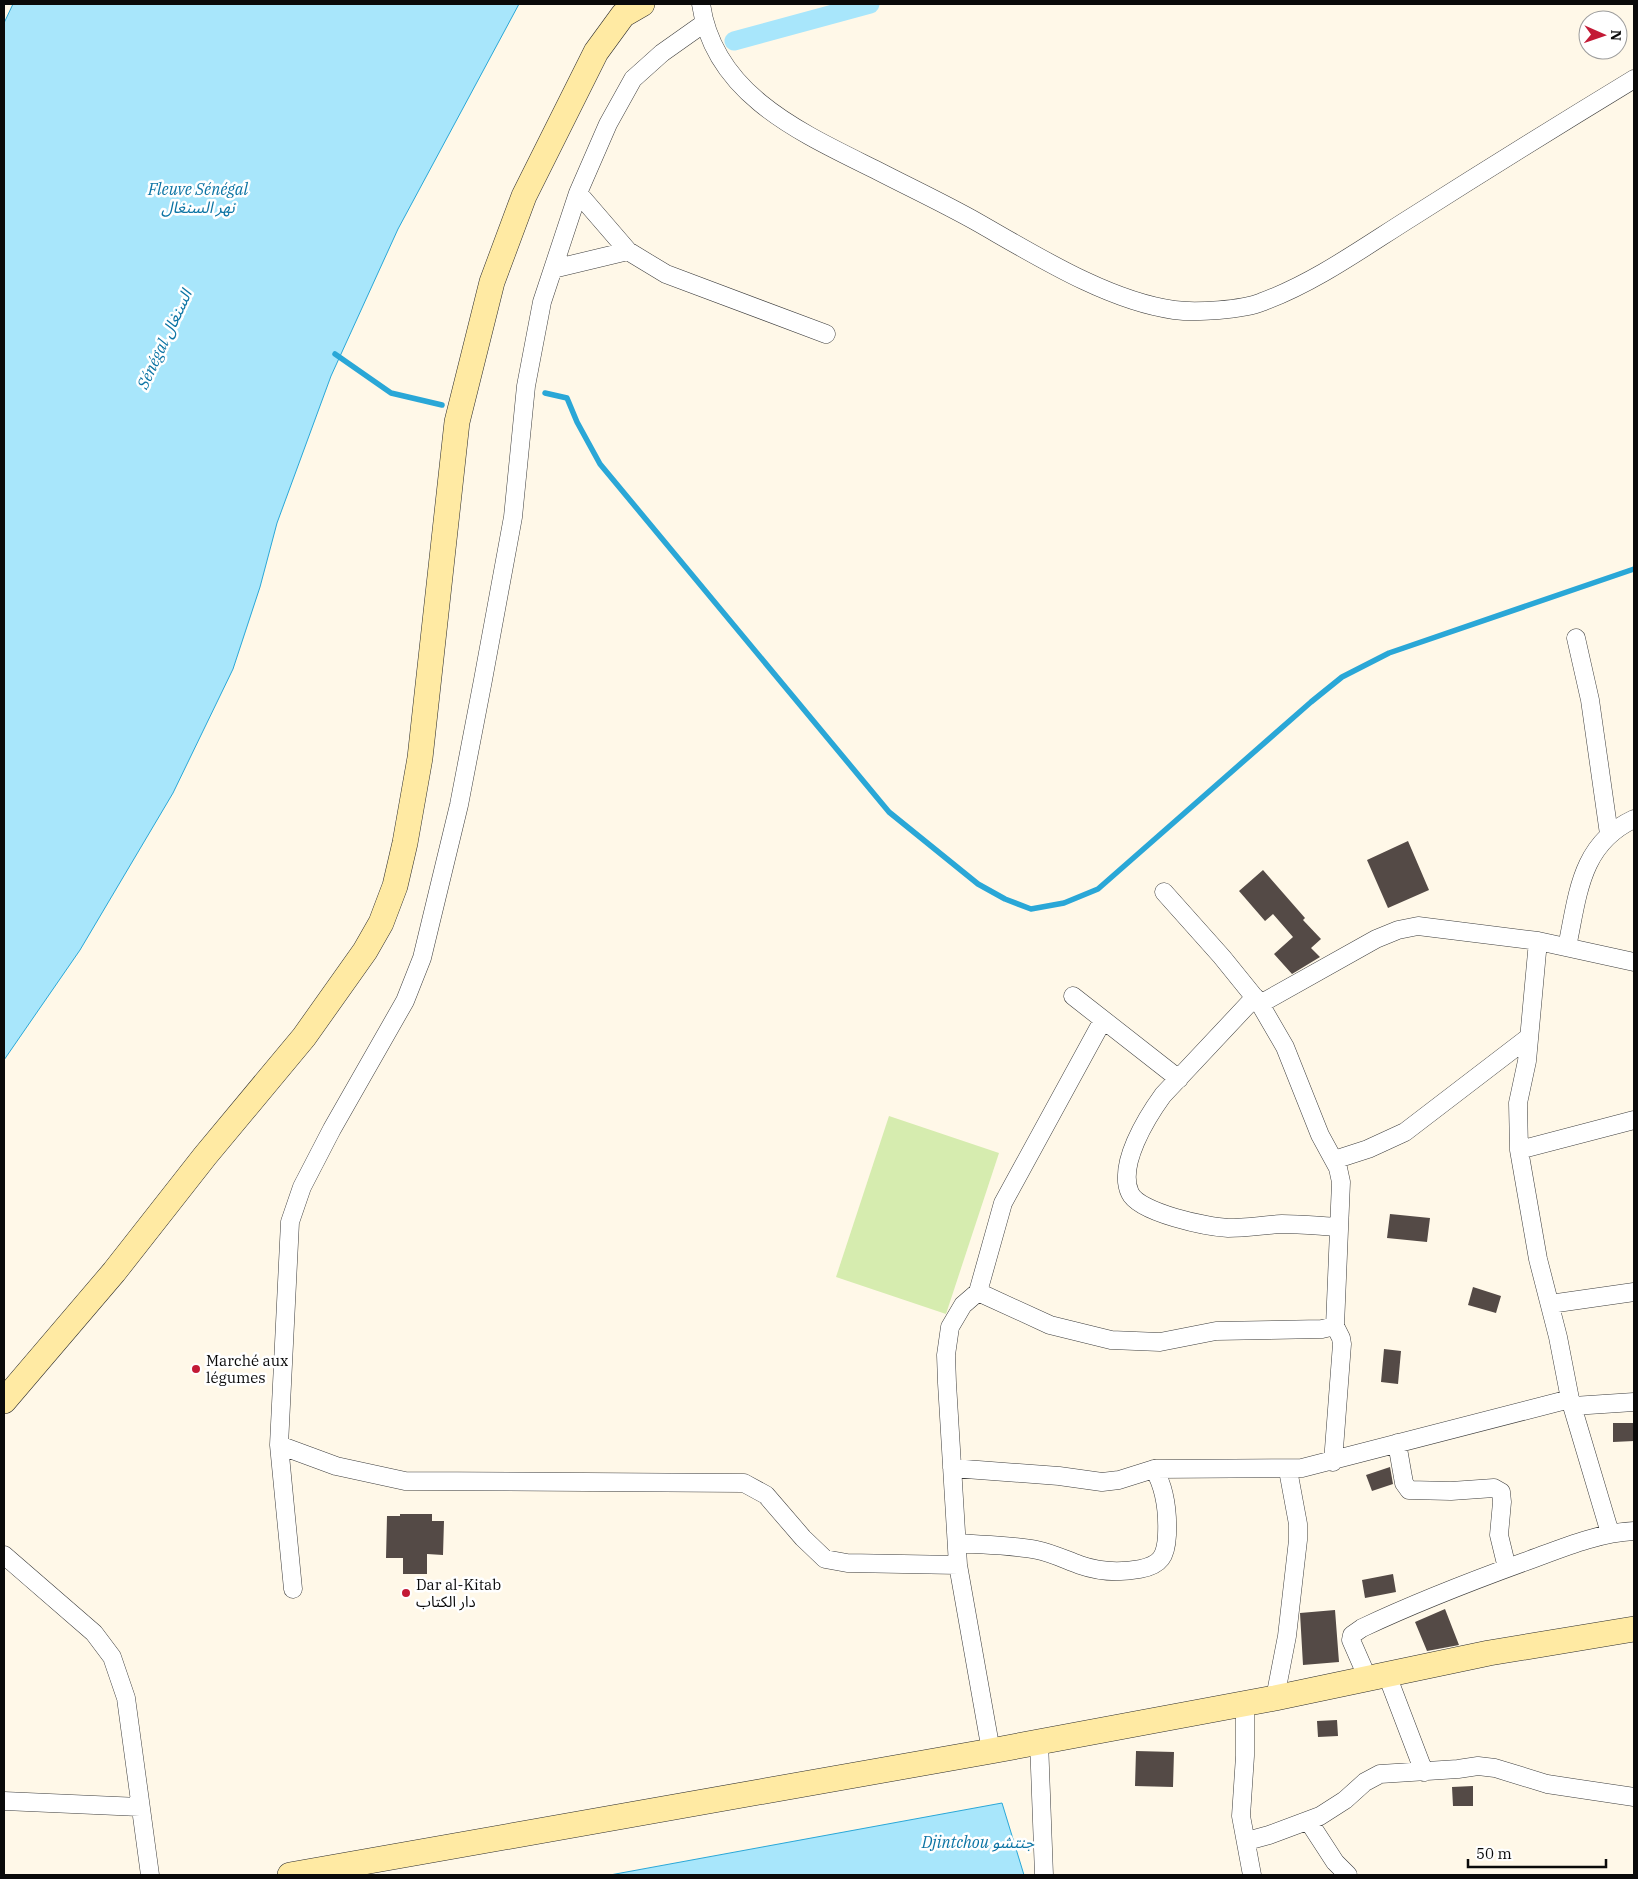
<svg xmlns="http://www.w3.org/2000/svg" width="1638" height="1879" viewBox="0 0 1638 1879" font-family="'IBM Plex Serif','Noto Sans Arabic',serif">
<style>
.green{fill:#d6ecaf}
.water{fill:#a8e6fb;stroke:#2aa7d7}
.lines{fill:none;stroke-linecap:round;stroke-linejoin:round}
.stream{stroke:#2aa7d7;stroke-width:5.5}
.canal{stroke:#a8e6fb;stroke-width:19}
.building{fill:#544a46}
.street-casing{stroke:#3d3d3d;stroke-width:19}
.secondary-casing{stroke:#2c2c2c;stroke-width:26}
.street{stroke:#fff;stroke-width:18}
.secondary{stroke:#ffeaa3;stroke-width:25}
.poi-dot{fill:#c31a36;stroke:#fff;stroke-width:2}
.labels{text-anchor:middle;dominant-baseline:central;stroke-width:5;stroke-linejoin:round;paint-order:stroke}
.poi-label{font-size:15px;fill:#0a0a0a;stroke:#fff;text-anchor:start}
.water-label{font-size:16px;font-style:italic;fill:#0c74a4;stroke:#fff}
</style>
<rect width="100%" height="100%" fill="#fff8e8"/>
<path class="green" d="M889,1116L999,1153L946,1314L836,1277Z"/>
<path class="water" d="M13,4H519L398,229L331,376L277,523L260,587L233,669L173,793L80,950L4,1060V23Z
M1002,1803L1024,1875H610Z"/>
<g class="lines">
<path class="stream" d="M335,354L391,393L442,405
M545,393L567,398L577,422L600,464L889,812L978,884L1005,899L1031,909L1064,903L1098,889L1311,702L1342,677L1389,653L1634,569"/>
<path class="canal" d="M734,41L870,4"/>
</g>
<path class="building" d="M1408,841L1429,890L1388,908L1367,860Z
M1263,870L1305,918L1303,920L1321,939L1311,948L1320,957L1292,974L1274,954L1293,937L1273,914L1265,921L1239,891Z
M1390,1214L1430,1218L1427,1242L1387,1238Z
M1473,1287L1501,1296L1496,1313L1468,1305Z
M1384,1349L1401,1351L1398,1384L1381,1382Z
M1613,1423H1634V1441L1613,1442Z
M1390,1467L1393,1484L1372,1491L1366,1475Z
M400,1514H432V1521H444L443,1555L427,1554V1574H403V1558H386L387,1516H400Z
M1393,1574L1396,1592L1365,1598L1362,1580Z
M1445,1609L1459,1645L1427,1651L1415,1622Z
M1335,1610L1339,1662L1303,1665L1300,1613Z
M1337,1720L1338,1736L1318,1737L1317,1721Z
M1136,1751L1174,1752L1173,1787L1135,1786Z
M1473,1786V1806H1453L1452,1787Z"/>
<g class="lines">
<g class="street-casing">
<path id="street" d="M701,4C714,96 804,134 878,171C911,188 945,204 977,222C1035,255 1108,301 1174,310C1196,313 1242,310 1262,302C1316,282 1364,247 1412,217C1486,170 1560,124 1634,79
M578,193L628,251L666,274L826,334
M553,269L628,251
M1576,638L1590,700L1609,834
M1164,892L1222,957L1260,1004L1285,1047L1320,1135L1338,1168L1341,1182L1335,1326L1341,1338L1342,1344L1333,1462
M1538,941L1527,1061L1518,1103L1519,1150L1538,1259L1558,1337L1570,1399L1610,1533
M1567,947C1578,895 1580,844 1634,819
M1073,996L1179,1079
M1255,997L1163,1095C1147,1117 1117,1165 1130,1193C1139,1213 1208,1227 1228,1228C1246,1228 1264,1225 1282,1224C1301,1224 1320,1226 1339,1227
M1260,1004L1376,939L1398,930L1418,926L1538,941L1634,962
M1519,1150L1634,1120
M1334,1160L1368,1149L1405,1132L1529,1037
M978,1292L1050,1325L1111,1340L1160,1342L1216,1331L1322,1329L1335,1326
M1550,1304L1634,1292
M1573,1406L1634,1402
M1397,1443L1404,1483L1409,1490L1451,1491L1494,1488L1501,1492L1502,1502L1499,1535L1507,1568
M279,1445L336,1466L405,1481L744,1483L766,1495L803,1538L825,1559L847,1563L958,1565
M952,1468L1059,1476L1102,1482L1119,1480L1154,1469L1302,1468L1570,1399
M957,1543C984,1545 1011,1545 1037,1550C1052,1553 1066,1560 1080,1565C1100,1572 1119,1573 1140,1569C1161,1565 1166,1556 1167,1535C1168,1512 1166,1490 1154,1469
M4,1555L94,1633L112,1657L126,1698L150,1875
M293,1589L279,1445L290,1222L302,1187L332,1129L405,1001L422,958L459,805L483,680L513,517L526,386L542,302L578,193L608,124L633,79L662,53L703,24
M1387,1675L1424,1772
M1368,1679L1351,1640L1352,1635L1362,1628C1415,1603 1469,1582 1524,1562C1560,1549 1596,1533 1634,1531
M1275,1698L1287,1636L1298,1540V1524L1288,1470
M1245,1702V1756L1241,1816L1252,1875
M1039,1741L1044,1875
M991,1751L958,1565L947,1383L946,1355L950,1327L963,1305L978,1292L1003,1203L1103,1020
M4,1801L140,1807
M1309,1822L1335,1862L1348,1875
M1247,1841L1269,1835L1320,1816L1345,1800L1365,1782L1380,1774L1458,1769L1478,1766L1495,1768L1547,1784L1634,1797"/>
</g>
<g class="secondary-casing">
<path id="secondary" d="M4,1401L114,1272L205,1156L304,1037L365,951L381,923L395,886L405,843L420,758L457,422L492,282L524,196L596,52L623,15L642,4
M290,1875L991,1751L1275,1698L1489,1653L1634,1629"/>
</g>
<use href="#street" class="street"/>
<use href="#secondary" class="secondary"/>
</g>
<g class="poi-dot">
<circle cx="196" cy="1369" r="5"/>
<circle cx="406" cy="1593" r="5"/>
</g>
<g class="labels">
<g class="poi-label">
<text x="206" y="1360">Marché aux<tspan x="206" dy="17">légumes</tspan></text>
<text x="416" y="1584">Dar al-Kitab<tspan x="416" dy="17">دار الكتاب</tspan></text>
</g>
<g class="water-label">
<text x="198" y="189">Fleuve Sénégal<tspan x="198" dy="18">نهر السنغال</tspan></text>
<text transform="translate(164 339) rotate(-65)">Sénégal السنغال</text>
<text x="978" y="1842">Djintchou جنتشو</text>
</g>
</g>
<rect width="1638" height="1879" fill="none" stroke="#0a0a0a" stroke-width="10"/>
<g transform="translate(1603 35) rotate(92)"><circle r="24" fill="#ffffff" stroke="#9d9d9d"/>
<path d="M0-4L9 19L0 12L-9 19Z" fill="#c31a36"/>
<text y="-8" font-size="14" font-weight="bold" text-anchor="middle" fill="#0a0a0a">N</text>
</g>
<path d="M1468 1859v8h138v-8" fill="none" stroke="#0a0a0a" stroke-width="2.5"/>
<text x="1476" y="1859" font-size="15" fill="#0a0a0a" stroke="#ffffff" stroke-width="4" paint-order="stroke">50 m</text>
</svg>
